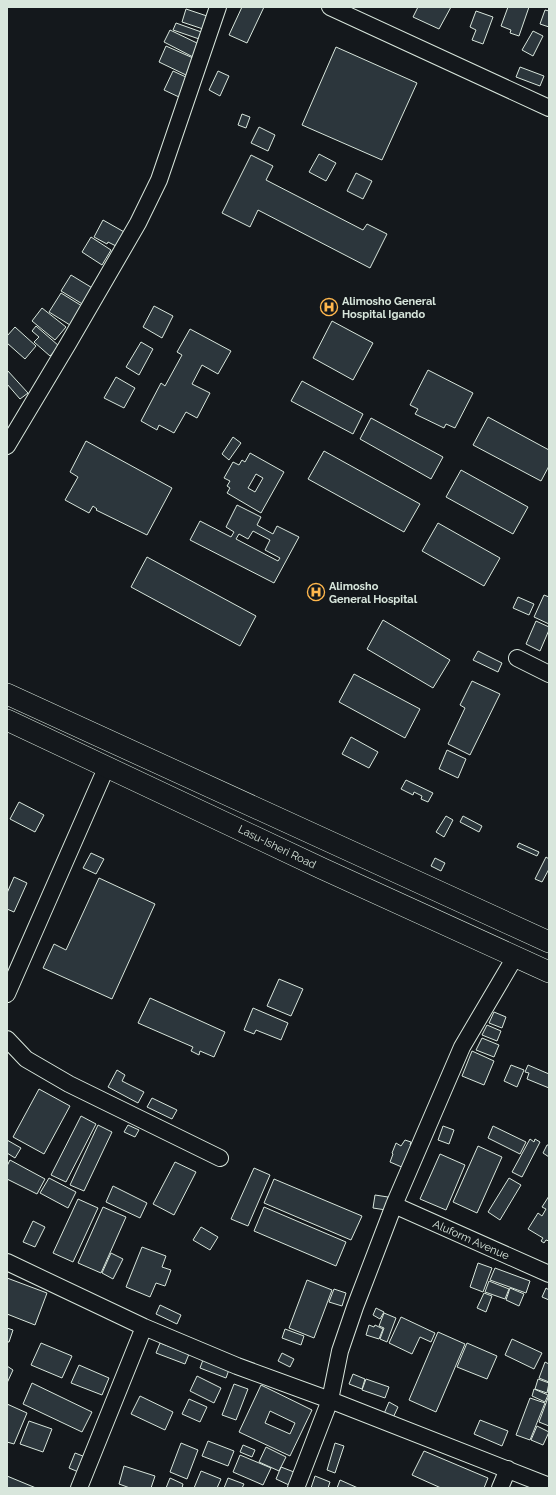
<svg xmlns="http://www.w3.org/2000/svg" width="556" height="1495" viewBox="0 0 556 1495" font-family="Raleway,sans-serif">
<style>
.building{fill:#2c363c;stroke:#d8e6dc;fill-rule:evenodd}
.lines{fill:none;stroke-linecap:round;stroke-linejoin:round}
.minor-casing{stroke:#d8e6dc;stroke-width:18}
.major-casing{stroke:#d8e6dc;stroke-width:22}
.minor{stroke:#14181c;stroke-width:16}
.major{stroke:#14181c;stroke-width:21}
.labels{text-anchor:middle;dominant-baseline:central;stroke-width:3;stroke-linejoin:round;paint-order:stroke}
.poi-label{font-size:11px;font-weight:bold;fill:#d8e6dc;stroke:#14181c;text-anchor:start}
.street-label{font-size:11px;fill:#d8e6dc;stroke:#14181c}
</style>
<rect width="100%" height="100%" fill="#14181c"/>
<path class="building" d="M242,7H264L247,43L229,35Z
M418,7H451L439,29L413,17Z
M508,7H529L519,36L510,33L511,30L501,26Z
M186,9L207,16L203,29L182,22Z
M545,10L549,11V27L540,24Z
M476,11L493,17L483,44L472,40L476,30L470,27Z
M176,23L207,34L205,41L173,30Z
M170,30L199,44L193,57L164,42Z
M533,31L543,36L533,56L522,50Z
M166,46L193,58L186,75L159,62Z
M336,47L417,83L382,160L302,125Z
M520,67L544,76L540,86L516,77Z
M173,71L188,78L179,97L164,90Z
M218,71L229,76L220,96L209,90Z
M242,114L250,117L246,128L238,125Z
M259,127L275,135L268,151L251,143Z
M319,154L336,163L326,181L309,172Z
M251,155L273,166L266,180L363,230L367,224L387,234L370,268L258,210L250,227L222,213Z
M356,173L372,181L363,199L347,191Z
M103,220L126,233L118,247L108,242L107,244L94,237Z
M91,237L111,250L102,265L82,252Z
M71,275L94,289L84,305L61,291Z
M61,293L82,306L70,325L49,312Z
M154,306L173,316L162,338L143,327Z
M42,308L66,327L55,340L32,321Z
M332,321L373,343L353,380L313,358Z
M36,326L59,346L50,356L34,342L39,337L32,331Z
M15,327L36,346L25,359L7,343V336Z
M190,329L231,351L218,374L202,365L192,384L210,393L197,418L186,412L174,433L159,425L157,430L141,421L161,383L165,386L182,355L177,352Z
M141,342L153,349L139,375L126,367Z
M7,370L28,393L20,399L7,384Z
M428,370L473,393L455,428L446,424L444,428L415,414L418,409L410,405Z
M116,377L135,388L124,408L104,398Z
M302,381L363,414L353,434L291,401Z
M488,417L549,450V466L541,481L473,445Z
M371,418L443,457L431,479L360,439Z
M233,437L241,443L229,460L222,454Z
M86,441L172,488L147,535L96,510L97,509L93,506L89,513L65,500L78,477L70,472Z
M324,451L420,504L404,532L308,479Z
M250,453L284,472L261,513L227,493L230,488L227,486L230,481L224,478L233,462L239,465L242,460L245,462ZM256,474L263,478L255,492L248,488Z
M461,470L528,507L513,534L446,497Z
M237,505L261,517L257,525L273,534L277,526L299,537L274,583L190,540L200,521L231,537L234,532L226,527ZM253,531L270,540L265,550L280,558L278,561L236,539L239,534L248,539Z
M438,523L500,558L484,586L422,551Z
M147,557L256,616L240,646L131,587Z
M544,595L549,597V624L534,617Z
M518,597L534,604L529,615L513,608Z
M383,620L450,660L433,688L367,649Z
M536,621L549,627V630L540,651L526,644Z
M478,651L502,663L498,672L473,660Z
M354,674L420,709L405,738L339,702Z
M472,681L500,694L470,755L448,744L465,708L460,705Z
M351,737L378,752L369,768L342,754Z
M447,750L466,759L458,778L439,769Z
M406,780L433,793L428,802L421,799L422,796L414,792L413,795L401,789Z
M19,802L44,815L35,832L10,819Z
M446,816L453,820L444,837L436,832Z
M463,816L482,826L479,832L460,822Z
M519,843L539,852L537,856L517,847Z
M91,853L104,859L96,874L83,868Z
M546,857L549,859V869L542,882L535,879Z
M435,858L445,863L441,871L431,866Z
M14,877L27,883L14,912L7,909V893Z
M99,878L155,904L112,999L43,968L54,944L66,950Z
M279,979L303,989L291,1016L267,1006Z
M150,998L225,1032L214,1057L200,1051L199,1055L191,1051L193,1047L138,1023Z
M253,1008L288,1023L281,1040L256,1030L254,1034L244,1030Z
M494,1012L506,1017L502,1028L489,1023Z
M487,1025L501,1031L497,1041L482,1035Z
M482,1038L499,1045L494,1057L476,1050Z
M472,1051L494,1061L484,1085L462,1076Z
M511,1065L524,1070L517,1087L504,1081Z
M528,1065L549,1074V1088L527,1079L529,1073L525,1072Z
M117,1070L125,1075L122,1081L144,1092L138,1103L108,1087Z
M39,1089L70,1106L44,1154L13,1137Z
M152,1098L177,1110L172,1119L147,1107Z
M81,1116L96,1124L66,1182L51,1175Z
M98,1125L112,1132L84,1191L70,1185Z
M128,1125L139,1130L135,1137L124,1132Z
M443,1126L454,1130L449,1144L438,1140Z
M493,1126L526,1142L520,1154L488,1138Z
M530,1139L534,1142L535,1139L540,1142L522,1177L512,1172Z
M7,1140L21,1148L15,1158L7,1153Z
M405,1140L411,1142L410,1145L412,1146L404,1168L390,1162L393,1154L392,1153L396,1143L401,1146Z
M547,1145H549V1157L543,1153Z
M478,1146L502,1157L477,1213L453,1202Z
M440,1154L465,1165L446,1210L420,1199Z
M10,1160L45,1179L37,1194L7,1179V1166Z
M175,1162L196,1172L174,1215L153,1204Z
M254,1168L270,1175L248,1226L231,1219Z
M49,1178L76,1192L68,1208L40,1193Z
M509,1178L521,1185L500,1220L488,1212Z
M274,1179L362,1216L351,1240L264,1203Z
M113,1186L147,1203L140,1218L106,1202Z
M375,1195L388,1197L386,1210L373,1208Z
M549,1196V1241L546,1240L544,1243L541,1241L543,1238L528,1229L538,1213L542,1216L546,1209L542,1207Z
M78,1199L98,1208L73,1262L53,1253Z
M103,1207L126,1217L101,1273L78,1263Z
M264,1207L346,1242L336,1266L254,1231Z
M33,1221L45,1227L35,1247L23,1242Z
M201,1227L218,1237L210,1250L193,1240Z
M142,1247L166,1256L162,1267L171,1270L165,1286L156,1283L150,1297L126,1287Z
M111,1253L123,1259L113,1279L102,1273Z
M478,1263L492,1268L483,1292L470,1287Z
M495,1268L530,1281L526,1293L490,1280Z
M7,1278L47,1293L35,1325L7,1314Z
M307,1280L332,1290L314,1338L289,1328Z
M489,1281L509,1289L505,1299L485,1292Z
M510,1288L524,1294L519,1306L506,1300Z
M546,1288L549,1290V1300L542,1297Z
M334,1289L346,1293L342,1306L329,1302Z
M484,1293L492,1296L486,1312L477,1308Z
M160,1305L181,1315L177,1324L156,1314Z
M376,1308L384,1312L380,1319L373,1315Z
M384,1313L396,1318L387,1342L380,1339L384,1328L379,1326Z
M401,1317L435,1333L431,1342L420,1337L412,1354L389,1343Z
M369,1325L374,1327L375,1325L383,1329L379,1339L366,1335Z
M7,1328L13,1330L9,1342H7Z
M285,1329L304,1336L301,1345L282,1338Z
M438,1332L465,1344L436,1412L409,1400Z
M512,1339L542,1353L534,1369L505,1355Z
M41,1343L72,1356L62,1378L31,1365Z
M160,1343L189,1354L185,1364L156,1353Z
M467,1343L497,1356L487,1379L457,1367Z
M282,1353L294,1359L290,1367L278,1361Z
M204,1357L230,1367L226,1378L200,1368Z
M545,1362L549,1364V1382L539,1378Z
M79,1365L109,1378L102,1395L71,1383Z
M7,1366L13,1370L7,1383Z
M353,1374L365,1379L362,1389L349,1384Z
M197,1376L221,1388L214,1403L190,1391Z
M366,1379L389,1387L385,1398L362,1390Z
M538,1379L549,1383L547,1393L535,1389Z
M32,1383L92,1412L82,1432L23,1404Z
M234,1384L248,1389L236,1420L222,1415Z
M261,1385L312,1410L290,1456L239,1432ZM270,1411L295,1423L290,1434L265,1423Z
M534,1389L548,1395L545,1402L532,1396Z
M549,1395V1426L539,1422Z
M140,1396L173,1412L165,1430L131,1414Z
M530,1398L545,1403L530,1440L516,1435Z
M189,1399L207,1407L200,1422L182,1414Z
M389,1402L398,1407L392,1420L383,1416Z
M7,1404L27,1413L14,1444L7,1442Z
M480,1420L508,1431L502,1446L474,1434Z
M29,1421L52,1429L43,1452L20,1444Z
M537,1426L549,1432L543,1445L531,1440Z
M208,1441L234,1451L228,1466L202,1456Z
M181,1443L198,1450L187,1479L170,1472Z
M335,1443L344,1446L335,1473L327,1470Z
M243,1445L255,1450L252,1457L240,1452Z
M266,1447L286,1457L279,1471L259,1462Z
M424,1451L488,1478L484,1488H441L412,1475Z
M75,1453L88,1458L81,1473L69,1468Z
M240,1455L271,1468L263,1485L233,1472Z
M124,1466L155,1476L151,1488H130L119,1484Z
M281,1467L294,1472L289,1485L276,1479Z
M201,1471L221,1479L217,1488H194Z
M7,1476L36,1488H10L7,1487Z
M315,1476L330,1482L328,1488H311Z
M170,1478L183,1484L182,1488H166Z
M228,1478L244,1484L242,1488H224Z
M340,1480L358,1488H337Z"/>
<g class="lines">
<g class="minor-casing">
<path id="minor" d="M330,7L549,108
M7,446L68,344L138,223L159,180L218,7
M517,658L549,674
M7,994L107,766
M7,1039L26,1059L69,1084L220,1158
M394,1205L549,1274
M7,1262L144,1327L237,1366L330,1400L549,1486
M79,1488L144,1327
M296,1488L330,1400L340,1351L355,1307L394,1205L462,1047L515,957
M500,1488L508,1469"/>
</g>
<g class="major-casing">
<path id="major" d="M7,694L549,942
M7,720L321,868L549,972"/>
</g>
<use href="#minor" class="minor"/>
<use href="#major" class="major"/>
</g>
<defs>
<g id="hospital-ring" transform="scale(0.9)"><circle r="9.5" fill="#14181c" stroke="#ffb74d" stroke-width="1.5"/><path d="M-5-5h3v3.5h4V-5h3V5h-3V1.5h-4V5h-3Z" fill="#ffb74d"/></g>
</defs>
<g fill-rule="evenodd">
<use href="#hospital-ring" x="329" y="307"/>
<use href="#hospital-ring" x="316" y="592"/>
</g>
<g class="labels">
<g class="poi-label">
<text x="342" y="301">Alimosho General<tspan x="342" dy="13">Hospital Igando</tspan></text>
<text x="329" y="586">Alimosho<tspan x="329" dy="13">General Hospital</tspan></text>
</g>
<g class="street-label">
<text transform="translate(277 847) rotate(26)">Lasu-Isheri Road</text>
<text transform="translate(471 1240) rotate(24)">Aluform Avenue</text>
</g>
</g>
<rect width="556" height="1495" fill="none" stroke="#d8e6dc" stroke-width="16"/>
</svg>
